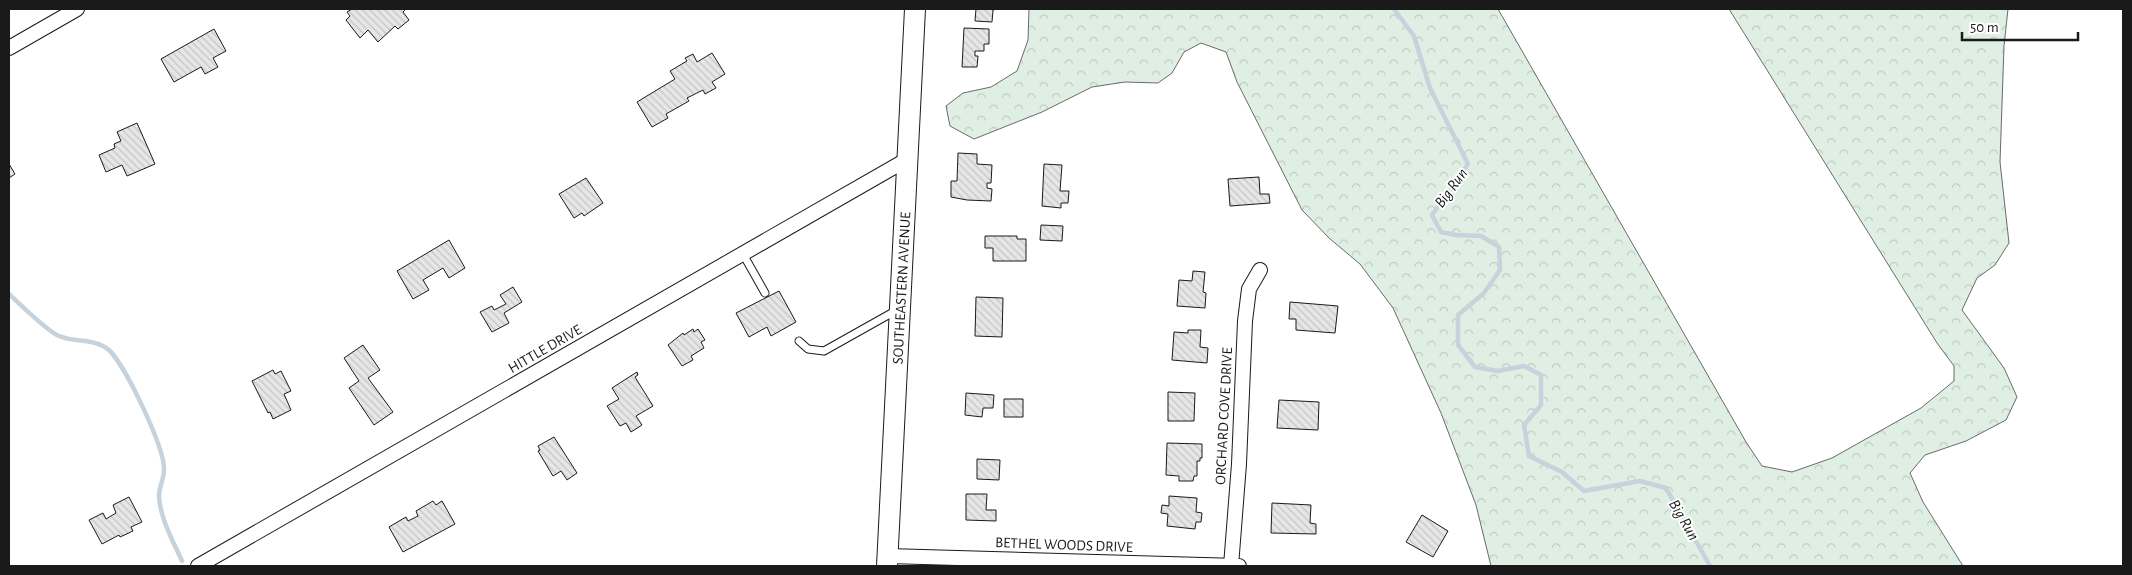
<svg xmlns="http://www.w3.org/2000/svg" width="2132" height="575" viewBox="0 0 2132 575" font-family="'Alegreya Sans',sans-serif">
<style>
.forest{fill:url(#forest-crowns);stroke:#6a6a6a}
.lines{fill:none;stroke-linecap:round;stroke-linejoin:round}
.stream{stroke:#c6d2dc;stroke-width:4.5}
.building{fill:url(#building-back-hatch);stroke:#1a1a1a}
.lane-casing{stroke:#1a1a1a;stroke-width:9}
.street-casing{stroke:#1a1a1a;stroke-width:16}
.secondary-casing{stroke:#1a1a1a;stroke-width:22}
.lane{stroke:#fff;stroke-width:7}
.street{stroke:#fff;stroke-width:14}
.secondary{stroke:#fff;stroke-width:20}
.labels{text-anchor:middle;dominant-baseline:central;stroke-width:4;stroke-linejoin:round;paint-order:stroke}
.street-label{font-size:15px;fill:#1a1a1a;stroke:#fff}
.water-label{font-size:16px;font-style:italic;fill:#1a1a1a;stroke:#fff}
</style>
<defs>
<pattern id="forest-crowns" width="20" height="18" patternUnits="userSpaceOnUse" patternTransform="scale(1.25)"><rect width="20" height="18" fill="#e0efe3"/><path d="M2 6a3 3 0 1 1 6 0M12 15a3 3 0 1 1 6 0" fill="none" stroke="#c0ccc2"/></pattern>
<pattern id="building-back-hatch" width="6" height="6" patternUnits="userSpaceOnUse" patternTransform="scale(1.25)"><rect width="6" height="6" fill="#e6e6e6"/><path d="M-1 5l2 2M0 0l6 6M5-1l2 2" fill="none" stroke="#c5c5c5"/></pattern>
</defs>
<rect width="100%" height="100%" fill="#fff"/>
<path class="forest" d="M1029,9H1498L1746,442L1762,466L1792,472L1832,458L1921,408L1954,381V366L1937,343L1729,9H2008L2004,46L2000,162L2009,243L1995,265L1977,278L1962,310L2004,368L2017,397L2006,420L1966,441L1925,455L1910,473L1923,502L1963,566H1491L1476,505L1441,413L1393,308L1360,264L1329,238L1302,210L1237,82L1226,52L1201,43L1184,52L1172,73L1158,83L1125,82L1092,87L1042,112L974,139L950,126L946,106L963,93L991,87L1017,71L1028,40Z"/>
<g class="lines">
<path class="stream" d="M1394,9L1414,36L1430,88L1468,164L1432,215L1441,232L1456,235L1481,236L1499,247L1500,270L1484,293L1458,315V345L1475,367L1498,371L1524,366L1541,375V405L1524,425L1529,456L1562,472L1584,491L1640,481L1666,488L1710,566
M9,294C20,304 47,331 59,336C76,343 95,338 109,350C125,365 165,448 164,470C164,479 159,487 159,496C160,518 173,541 182,561"/>
</g>
<path class="building" d="M352,9H404L405,10L403,12L409,20L398,29L395,26L378,42L368,30L360,38L346,20L350,16L347,12Z
M976,9H997L993,10L992,22L975,21Z
M964,28L989,29V44H984V51H975V56H978L977,67H962Z
M214,29L226,51L213,58L218,67L205,74L201,67L174,82L161,59Z
M712,53L725,74L712,82L716,88L705,94L703,90L687,98L689,101L666,114L668,118L652,127L637,102L675,79L670,71L687,61L685,58L693,54L697,62Z
M137,123L155,164L127,176L122,165L106,172L99,155L115,148L114,144L121,141L117,132Z
M958,153L977,154V164L992,165L991,183H987V188L992,189L991,201L967,200L951,197V181H957Z
M9,164L15,174L9,178Z
M1044,164L1062,165L1060,191H1069L1068,203H1061V208L1042,206Z
M1259,177L1260,194H1269L1270,203L1230,206L1228,179Z
M586,178L603,203L584,216L582,213L574,218L559,194Z
M1041,225L1063,226L1062,241L1040,240Z
M985,236H1017V239H1026V261H993V248H985Z
M449,240L465,268L449,278L443,268L423,280L429,290L413,299L397,271Z
M1193,271L1205,272L1203,292L1206,293L1205,308L1177,306L1179,280L1192,281Z
M513,287L522,302L504,313L509,323L492,332L480,312L492,306L494,310L506,304L500,295Z
M779,291L796,322L771,336L767,327L749,337L736,313Z
M976,297L1003,298L1002,337L975,336Z
M1290,302L1338,306L1335,333L1296,330V319H1289Z
M693,329L694,332L698,329L705,340L701,342L704,348L691,356L693,360L682,366L668,345L683,333L684,335Z
M1188,330H1201L1200,347L1208,348L1207,363L1172,360L1174,332L1188,333Z
M363,345L380,370L368,378L393,412L374,425L349,388L359,381L344,358Z
M273,370L275,374L281,371L291,391L284,394L291,410L273,419L270,412L268,413L252,381Z
M637,372L638,375L635,377L653,406L636,416L642,425L631,432L626,423L620,426L607,406L619,399L612,388Z
M1168,392L1195,393L1194,421H1168Z
M966,393L994,395L993,408H983L982,417L965,415Z
M1004,399H1023V417H1004Z
M1279,400L1319,402L1318,430L1277,428Z
M554,437L577,473L567,480L561,471L553,476L538,451L540,450L538,446Z
M1167,443L1202,444V458H1200V461H1197V476H1194L1193,481H1179V476L1166,475Z
M977,459L1000,460L999,480L977,479Z
M966,494H987L986,510H996V521L966,520Z
M1169,496L1197,498L1196,512L1202,513L1201,522H1196L1195,529L1167,526L1168,514L1161,513L1162,505L1169,506Z
M129,497L142,522L131,527L133,531L120,537L119,535L102,544L89,520L103,513L106,519L116,513L113,505Z
M433,501L436,505L442,501L455,524L403,552L389,527L406,517L408,521L418,516L416,511Z
M1272,503L1311,505L1310,523L1316,524V534L1271,533Z
M1422,515L1448,531L1433,557L1406,542Z"/>
<g class="lines">
<g class="lane-casing">
<path id="lane" d="M743,254L765,293
M799,341L808,349L824,351L897,310"/>
</g>
<g class="street-casing">
<path id="street" d="M9,48L77,9
M888,556L1239,566
M198,566L908,159
M1231,566L1239,464L1245,321L1249,289L1260,270"/>
</g>
<g class="secondary-casing">
<path id="secondary" d="M887,566L915,9"/>
</g>
<use href="#lane" class="lane"/>
<use href="#street" class="street"/>
<use href="#secondary" class="secondary"/>
</g>
<g class="labels">
<g class="street-label">
<text transform="translate(902 288) rotate(-87)">SOUTHEASTERN AVENUE</text>
<text transform="translate(545 349) rotate(-30)">HITTLE DRIVE</text>
<text transform="translate(1224 416) rotate(-87)">ORCHARD COVE DRIVE</text>
<text transform="translate(1064 545) rotate(2)">BETHEL WOODS DRIVE</text>
</g>
<g class="water-label">
<text transform="translate(1451 188) rotate(-54)">Big Run</text>
<text transform="translate(1684 520) rotate(60)">Big Run</text>
</g>
</g>
<rect width="2132" height="575" fill="none" stroke="#1a1a1a" stroke-width="20"/>
<path d="M1962 32v8h116v-8" fill="none" stroke="#1a1a1a" stroke-width="2.5"/>
<text x="1970" y="32" font-size="15" fill="#1a1a1a" stroke="#ffffff" stroke-width="4" paint-order="stroke">50 m</text>
</svg>
